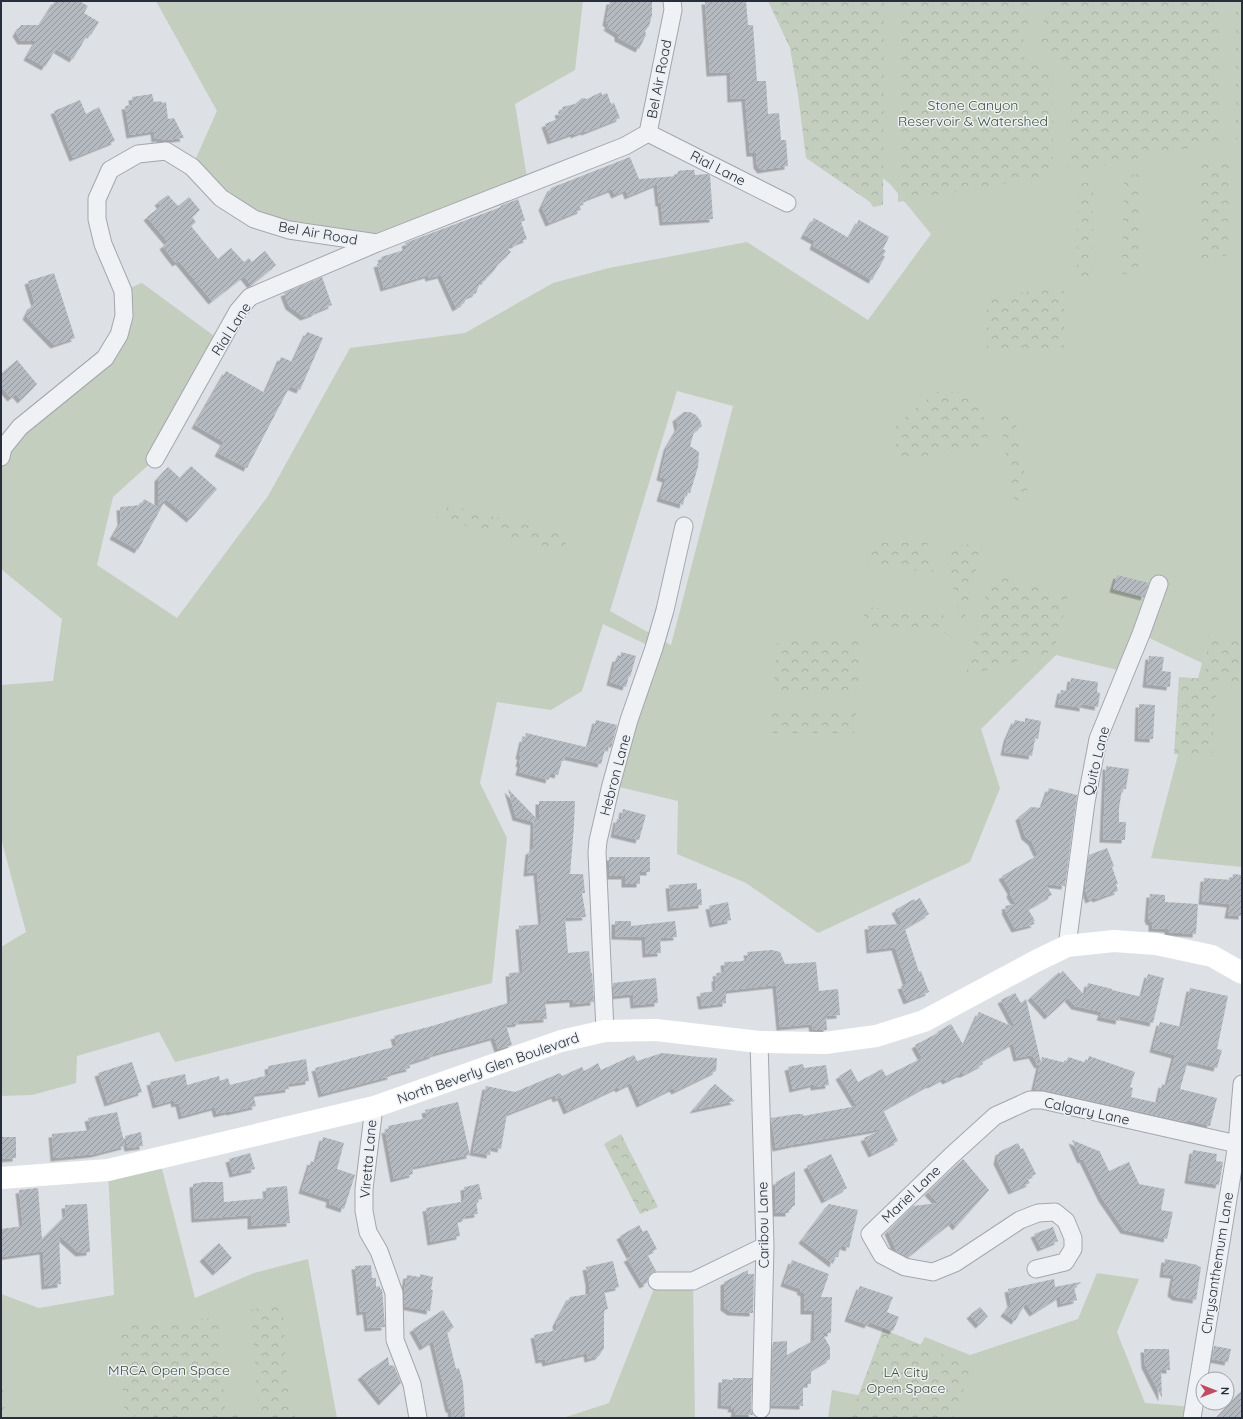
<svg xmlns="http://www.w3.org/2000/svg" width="1243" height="1419" viewBox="0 0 1243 1419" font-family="Quicksand,sans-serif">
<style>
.grass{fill:#c3cebf;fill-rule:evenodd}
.forest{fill:url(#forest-crowns)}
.building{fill:url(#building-hatch);filter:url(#shadow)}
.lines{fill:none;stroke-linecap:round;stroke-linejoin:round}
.street-casing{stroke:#a3a7ae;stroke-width:19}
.street{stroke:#eff1f4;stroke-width:17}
.secondary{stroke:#fff;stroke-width:22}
.labels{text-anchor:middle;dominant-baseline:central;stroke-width:3;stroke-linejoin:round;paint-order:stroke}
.street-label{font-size:14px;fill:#282f3a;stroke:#eceff3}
.park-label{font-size:14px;fill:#3d5437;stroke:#eceff3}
</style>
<defs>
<pattern id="forest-crowns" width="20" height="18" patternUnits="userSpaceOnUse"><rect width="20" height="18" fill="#c3cebf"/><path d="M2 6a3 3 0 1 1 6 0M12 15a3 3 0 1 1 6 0" fill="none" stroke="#a8b1a5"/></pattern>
<pattern id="building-hatch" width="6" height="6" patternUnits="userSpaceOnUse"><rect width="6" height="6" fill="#b5bac1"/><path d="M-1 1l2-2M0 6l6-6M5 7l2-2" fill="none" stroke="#93989e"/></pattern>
<filter id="shadow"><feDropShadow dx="-3.5" dy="3.5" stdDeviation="0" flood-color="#0004"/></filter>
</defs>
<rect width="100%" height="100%" fill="#dde0e5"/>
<path class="grass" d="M156,1H583L575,70L515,104L528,184L377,243L254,219L192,167L217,111Z
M773,1H1242V867L1151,858L1202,663L1141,634L1126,672L1056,655L981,729L1000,788L970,862L818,933L746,883L677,854L678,801L611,785L654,648L603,624L582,691L551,710L497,702L480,783L507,838L492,983L175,1062L159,1032L77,1056L76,1083L32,1095L1,1096V947L26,932L1,838V685L53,681L62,619L1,569V457L3,448L105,357L123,291L142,283L221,341L155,459L113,497L97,565L177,618L268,496L350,348L465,333L553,283L609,268L747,242L868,320L931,234L890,184L803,109L794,47ZM677,391L733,406L671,645L610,611Z
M159,1157L195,1298L254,1273L308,1259L337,1418H1V1294L39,1308L114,1295L108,1170Z
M1097,1273L1139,1279L1117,1332L1145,1403L1194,1407L1192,1418H828L832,1390L889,1401L925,1337L970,1355L1078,1319Z
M657,1281H693L695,1418H563L609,1403Z"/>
<path class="forest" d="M768,1H884L883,205L873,207L870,202L806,158L798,95L790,48Z
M900,1H1035L1019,54L1052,74L1053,175L898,202Z
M1050,1H1221V142L1068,172L1069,64L1036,47Z
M1236,1H1242V138L1236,139Z
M1229,157L1228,255L1198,261L1199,163Z
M1139,174L1138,272L1122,274L1124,176Z
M1093,182L1092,280L1077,283L1078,184Z
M1064,285V350H987V299Z
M936,392L980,393L989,445L901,460L896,450V425Z
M996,396L1014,413L1030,507L1013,498Z
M449,505L568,536L563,551L437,518Z
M983,541L962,628L945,549Z
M870,543H927L934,572L868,566Z
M991,574L1068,596L1054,651L966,676L969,661Z
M865,607L943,614L947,633L863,626Z
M1208,635L1242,637V682L1217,680L1212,756L1174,754L1179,677L1205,679Z
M778,636H862L857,694H773Z
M772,713H856L854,733H770Z
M621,1134L658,1207L640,1214L604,1144Z
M282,1302L289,1405H294L295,1418H259L251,1310Z
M219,1318L225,1410L241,1409L242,1418H207L206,1411L189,1413V1418H154L153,1415L125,1417L118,1326Z
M883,1329L972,1366L953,1418H850Z
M1,1362L5,1418H1Z"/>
<path class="building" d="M55,1H79L88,6L84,13L99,22L91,35L88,34L73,59L56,49L45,67L27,57L36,41H21L16,33L21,25H40Z
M610,1H652V15L649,26L645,31L646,35L639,49L618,38V34L607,27L609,25L606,22Z
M705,1H746L748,25H753L757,81H766L768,114L779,113L781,140H786L788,166L761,170L757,165L756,153H750L745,98L731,99L730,72L710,73Z
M601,92L602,95L607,93L611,104L614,103L620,118L585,132L584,131L574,135V133L551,141L545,124L560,118L558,112L563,111L562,107L575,104L582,98L587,99Z
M152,94L154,102L161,101L162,103L166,102L168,119L174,118L184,138L165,140V139L160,140V138L155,139L154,131L130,135L125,106L133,105L132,97Z
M80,100L86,114L99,107L115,141L73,158L54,111Z
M630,157L639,179L677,176L678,171L686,170H694L695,175L707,174L710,175L713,219L663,222L661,203H659L657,184L628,196L626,190L615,195L612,189L586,199L587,201L579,204L581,210L549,223L542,207L551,188Z
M168,195L178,206L189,197L200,210L192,217L196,222L191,226L218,259L231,248L244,262L249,258L252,262L265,251L276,265L251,285L244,276L212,301L179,261L176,263L168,253L163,246L168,242L147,217L161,206L158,202Z
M518,199L525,220L521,222L527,239L516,243L517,244L507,247L511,252L498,264L494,271L486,278V280L480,283L476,293L467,297L464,303L456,308L441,275L429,278L428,275L384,288L377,264L383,262L381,257L407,249L405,243L501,207L500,206Z
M814,218L849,238L859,220L889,237L883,249L886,251L883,255L885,257L872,280L813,246L815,241L804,235Z
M54,273L75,338L54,345L26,316L31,306L35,304L28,281Z
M322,277L332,305L315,312V313L304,317L289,306L284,293Z
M307,332L323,338L300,390L290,386L247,468L218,453L224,442L195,425L226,371L265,393L281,357L293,362Z
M17,360L37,384L21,400L16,394L11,398L1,386V377L4,375L2,373Z
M684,412H690L696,415L700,420L702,426L694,432L690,446L699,452L698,467L690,493L686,492L683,505L660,498L666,479L660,477L667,447L678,428L676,418Z
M191,466L217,489L190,519L166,499L138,550L113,536L121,522L120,507L141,505L144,499L158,507V478L168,467L180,478Z
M1117,575L1149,583L1144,597L1113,589Z
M621,652L636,656L630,677L629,676L626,687L610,682L616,658L620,659Z
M1149,656L1164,657L1162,671L1171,672L1170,687L1146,684Z
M1071,678L1098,682L1097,692L1100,693L1098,707L1083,704V708L1058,704L1061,690L1069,691Z
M1139,704L1155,705L1153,739L1138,738Z
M1025,718L1041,721L1038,739L1035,738L1032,756L1004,752L1007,738L1015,720L1025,722Z
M596,720L617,725L611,748L606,746L601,764L565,756L564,761H562L558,775L550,773L549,780L519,772L521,764L519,763L521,756H519L523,738L525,739L526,733L586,747V745L589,746Z
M1106,766L1129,769L1126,789H1122L1119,808V822H1126L1125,840L1103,839Z
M1049,788L1077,795L1065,886L1046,884L1052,895L1028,909L1035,921L1033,922L1035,924L1015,929L1005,910L1006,909L1005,906L1016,904L1010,894L1011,891L1002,876L1038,855L1032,842L1025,836L1019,817L1031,807L1042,808Z
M508,789L539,821V801H575L574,826L570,874H583L585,893H582L586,917L565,918L568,953L589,951L591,973L592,972L594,1002L573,1004V999L545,1001L547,1019L519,1021V1023L506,1025L512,1045L498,1049L494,1037L433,1054V1055L409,1063L410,1068L390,1073L391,1076L322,1094L315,1068L397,1046L394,1036L432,1026L511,1002L509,973L523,972L519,926L542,924L537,872L527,873L529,851H531V849L533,850L534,822L516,817Z
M623,809L646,815L639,840L614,834L617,819L621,820Z
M1107,848L1114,866L1112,867L1118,884H1116L1118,891L1096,899L1095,897L1089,900L1085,889L1089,855Z
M609,857H650V872H640V884H625V876H609Z
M1233,874L1242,875V916L1228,915L1230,904L1202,901L1204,878L1232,880Z
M697,883V890L701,889L702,905L671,908L669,885Z
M1150,894L1165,895V902L1198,904L1196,934L1168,932V929L1152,928V922L1149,921V919H1148Z
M920,898L929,914L905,928L904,926L919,972L921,971L929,992L907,1001L901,986L907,984L895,947L870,950L868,926L902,924L895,910L914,899L915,901Z
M728,902L731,920L713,924L709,906Z
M615,921H631V926L675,921L677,937L660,938L661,953L646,954L645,937L615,936Z
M772,950L780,952L785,964L816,962L819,991L838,989L840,1015L826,1016L827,1030H813L812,1024L780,1027L776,985L730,990V991H726V1003L702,1006L700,993L716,991L715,978H717L716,973L725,972L724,962L746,961V957H748L747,952Z
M1063,971L1085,996L1088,983L1112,989V990L1142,997L1148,974L1164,978L1153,1023L1120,1016L1119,1021L1100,1017L1102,1012L1075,1006L1068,998L1048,1016L1031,997L1059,972L1060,974Z
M656,978L658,1003L634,1005L633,994L613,996V983Z
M1190,988L1228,996L1217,1049L1222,1050L1217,1068L1188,1061L1180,1089L1217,1098L1210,1126L1187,1120L1186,1122L1044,1090H1034L1040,1064L1038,1065L1032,1055L1017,1058L1013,1043L981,1061L983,1064L964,1074H960L946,1081L944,1078L931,1085L930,1084L883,1110L898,1141L872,1154L864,1138L885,1128L796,1144L795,1142V1144L776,1148L771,1118L797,1114H803V1116L857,1106L839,1076L851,1069L858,1082L882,1069L886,1076L922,1058L915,1045L938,1033L937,1032L951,1024L964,1046L979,1012L1016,1028L1001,1000L1015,993L1021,1003L1026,999L1041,1063L1042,1057L1066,1063L1068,1057L1087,1063L1089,1056L1135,1072L1130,1087L1133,1088L1131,1097L1158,1103L1162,1084L1167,1086L1175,1055L1153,1049L1160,1022L1182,1027Z
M662,1053L700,1057L717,1058L716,1071L675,1091L673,1088L640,1104L631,1083L619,1089L618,1087L567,1111L561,1097L556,1099L555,1095L507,1114L501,1149L491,1147L490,1155L473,1152L486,1086L515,1092L560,1073L562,1076L582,1067L584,1071L598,1063L601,1070L634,1055L637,1061Z
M306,1059L309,1081L288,1084L289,1089L253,1094L256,1106L230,1112V1111L217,1114L215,1107L182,1116L179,1103L175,1104L174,1100L156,1105L150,1082L185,1074L187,1085L219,1076L220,1081L228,1078L230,1085L269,1075L268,1066Z
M132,1062L142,1092L108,1103L98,1073Z
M803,1064L804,1068L826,1065L829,1085L814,1087V1084L793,1089L788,1067Z
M715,1084L735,1101L693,1110Z
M458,1102L470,1155L412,1167L413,1174L394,1179L385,1130L389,1129L388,1126L427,1118L425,1110Z
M117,1112L125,1146L94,1154L54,1158L52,1134L91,1130L88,1118Z
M141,1132L143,1146L128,1148L125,1136Z
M1,1137H16V1158L1,1159Z
M323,1137L344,1143L337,1169L355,1175L344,1209L329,1204L330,1199L302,1190L311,1161L316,1163Z
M1072,1140L1101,1152H1100L1109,1171L1129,1162L1139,1184L1165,1189L1161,1210L1173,1212L1167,1239L1124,1230L1102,1198L1083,1159L1081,1160Z
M1018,1143L1021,1149L1023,1148L1036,1174L1027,1178L1030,1183L1012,1191L997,1161L999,1152Z
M1193,1150L1217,1154L1216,1161L1223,1162L1219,1185L1188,1180Z
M250,1153L255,1169L233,1174L229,1159Z
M831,1154L847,1188L825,1200L807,1166Z
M963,1159L989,1190L956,1227L952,1222L908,1257L897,1252L888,1231L913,1206L938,1203L928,1192Z
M795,1171V1205L789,1209V1213H775L776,1182Z
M204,1182H223L224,1202L267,1198L266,1188L287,1186L290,1223L251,1226V1215L195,1219L193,1184Z
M479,1184L482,1199L476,1200L478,1214L465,1216L466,1218L457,1220L460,1236L431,1242L426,1208L461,1202V1199H465L464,1187Z
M38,1188L42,1239L66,1215L65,1205L87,1204L90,1252L79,1253L59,1235L61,1284L45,1286L43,1251L1,1257V1229L23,1226L19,1190Z
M829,1204L858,1210L849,1248L841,1245L838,1257H835L833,1264L802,1240Z
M639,1225L643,1232L647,1230L657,1249L647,1254L656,1271L652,1273L649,1276L647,1283L643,1285L627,1258L631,1257L620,1236Z
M1053,1227L1058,1241L1041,1248L1034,1234Z
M219,1243L232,1258L216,1272L203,1258Z
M1165,1259L1198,1265L1197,1266L1201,1267L1196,1300L1176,1297L1171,1293L1174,1275L1163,1274Z
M792,1260L829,1274L821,1297H832L831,1333H822L830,1347V1359L811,1370V1384H806V1387H803V1406L771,1405L773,1342L787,1341V1355L814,1340L815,1311H804V1293L800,1291L801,1289L784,1283Z
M613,1261L619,1287L604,1290L608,1309L604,1310V1348L599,1356L588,1359L587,1353L546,1363L545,1359L539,1360L534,1335L557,1330L556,1323L570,1297L589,1294V1282L586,1267Z
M371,1265L372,1278H376V1287L380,1286V1289H382L385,1327L368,1328L366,1311L360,1312L355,1266Z
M748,1270V1274H754L753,1313L731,1312L724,1307V1282Z
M420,1274L433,1277L431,1290H433L430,1311L404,1306V1291L407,1275L420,1277Z
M1054,1279L1055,1287L1080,1282L1081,1283L1074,1287L1077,1300L1061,1304L1060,1296L1033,1313L1026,1303L1015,1321L1004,1313L1011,1304L1008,1289Z
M860,1286L893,1297L887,1312L899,1317L893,1331L869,1322L868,1325L848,1318Z
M980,1307L988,1316L979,1325L970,1315Z
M443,1310L454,1327L447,1332L456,1369L459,1368L463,1383L465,1418H452L451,1409H449L433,1341L423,1347L413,1329Z
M1214,1346L1231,1349L1228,1362L1212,1359Z
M1144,1349H1169L1170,1370H1161L1162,1398L1145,1365Z
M388,1357L389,1365L394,1366L401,1383L382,1402L361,1376Z
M733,1378H752L751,1409L753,1415L734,1414L735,1409H731L732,1406L721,1405L722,1379L733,1380Z
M1242,1390V1418H1216L1227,1406Z"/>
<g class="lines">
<g class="street-casing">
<path id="street" d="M648,133L787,203
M1,457L3,448L20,427L105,358L119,335L124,316L123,291L103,244L97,219V199L110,170L138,154L166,151L192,167L221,198L254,219L289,230L377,243L625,146L648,133L673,10L672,1
M155,459L238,311L250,297L377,243
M1067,946L1086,802L1098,739L1141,634L1159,584
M605,1031L597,852L598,841L611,785L629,720L654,648L665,610L684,526
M759,1042L765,1246L761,1409
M374,1107L364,1189V1211L368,1232L379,1251L394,1293L395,1340L412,1384L418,1418
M1036,1269L1065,1262L1073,1249V1238L1066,1221L1055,1212L1038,1213L1020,1220L955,1263L933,1272L905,1267L882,1255L870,1234L952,1155L995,1116L1030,1100H1042L1237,1144
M657,1281H693L765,1246
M1192,1418L1237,1144L1242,1084"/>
</g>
<use href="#street" class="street"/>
<path class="secondary" d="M1,1178L108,1170L374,1107L561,1041L605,1031L656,1030L759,1042L825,1043L876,1036L924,1021L1036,961L1067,946L1114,941L1156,944L1212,956L1242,973"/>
</g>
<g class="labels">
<g class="street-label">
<text transform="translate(659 79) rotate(-79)">Bel Air Road</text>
<text transform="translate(718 168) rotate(27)">Rial Lane</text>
<text transform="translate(318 233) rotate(10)">Bel Air Road</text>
<text transform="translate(231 329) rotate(-57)">Rial Lane</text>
<text transform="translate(1096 761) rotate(-76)">Quito Lane</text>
<text transform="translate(615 775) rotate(-75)">Hebron Lane</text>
<text transform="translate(488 1068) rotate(-19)">North Beverly Glen Boulevard</text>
<text transform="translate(1087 1111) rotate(12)">Calgary Lane</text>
<text transform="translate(368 1159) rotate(-85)">Viretta Lane</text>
<text transform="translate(911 1194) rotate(-44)">Mariel Lane</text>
<text transform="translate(763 1225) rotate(-91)">Caribou Lane</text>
<text transform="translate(1217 1263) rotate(-81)">Chrysanthemum Lane</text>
</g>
<g class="park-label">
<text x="973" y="105">Stone Canyon<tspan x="973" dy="16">Reservoir &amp; Watershed</tspan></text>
<text x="169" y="1370">MRCA Open Space</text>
<text x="906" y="1372">LA City<tspan x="906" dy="16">Open Space</tspan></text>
</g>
</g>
<rect width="1243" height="1419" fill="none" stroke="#282f3a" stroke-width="4"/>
<g transform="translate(1215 1391) rotate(90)"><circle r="19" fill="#eceff3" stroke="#9ea2a9"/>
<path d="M0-3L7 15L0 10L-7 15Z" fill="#bf4d5f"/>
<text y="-6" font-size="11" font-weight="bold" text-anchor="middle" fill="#282f3a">N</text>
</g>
</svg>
